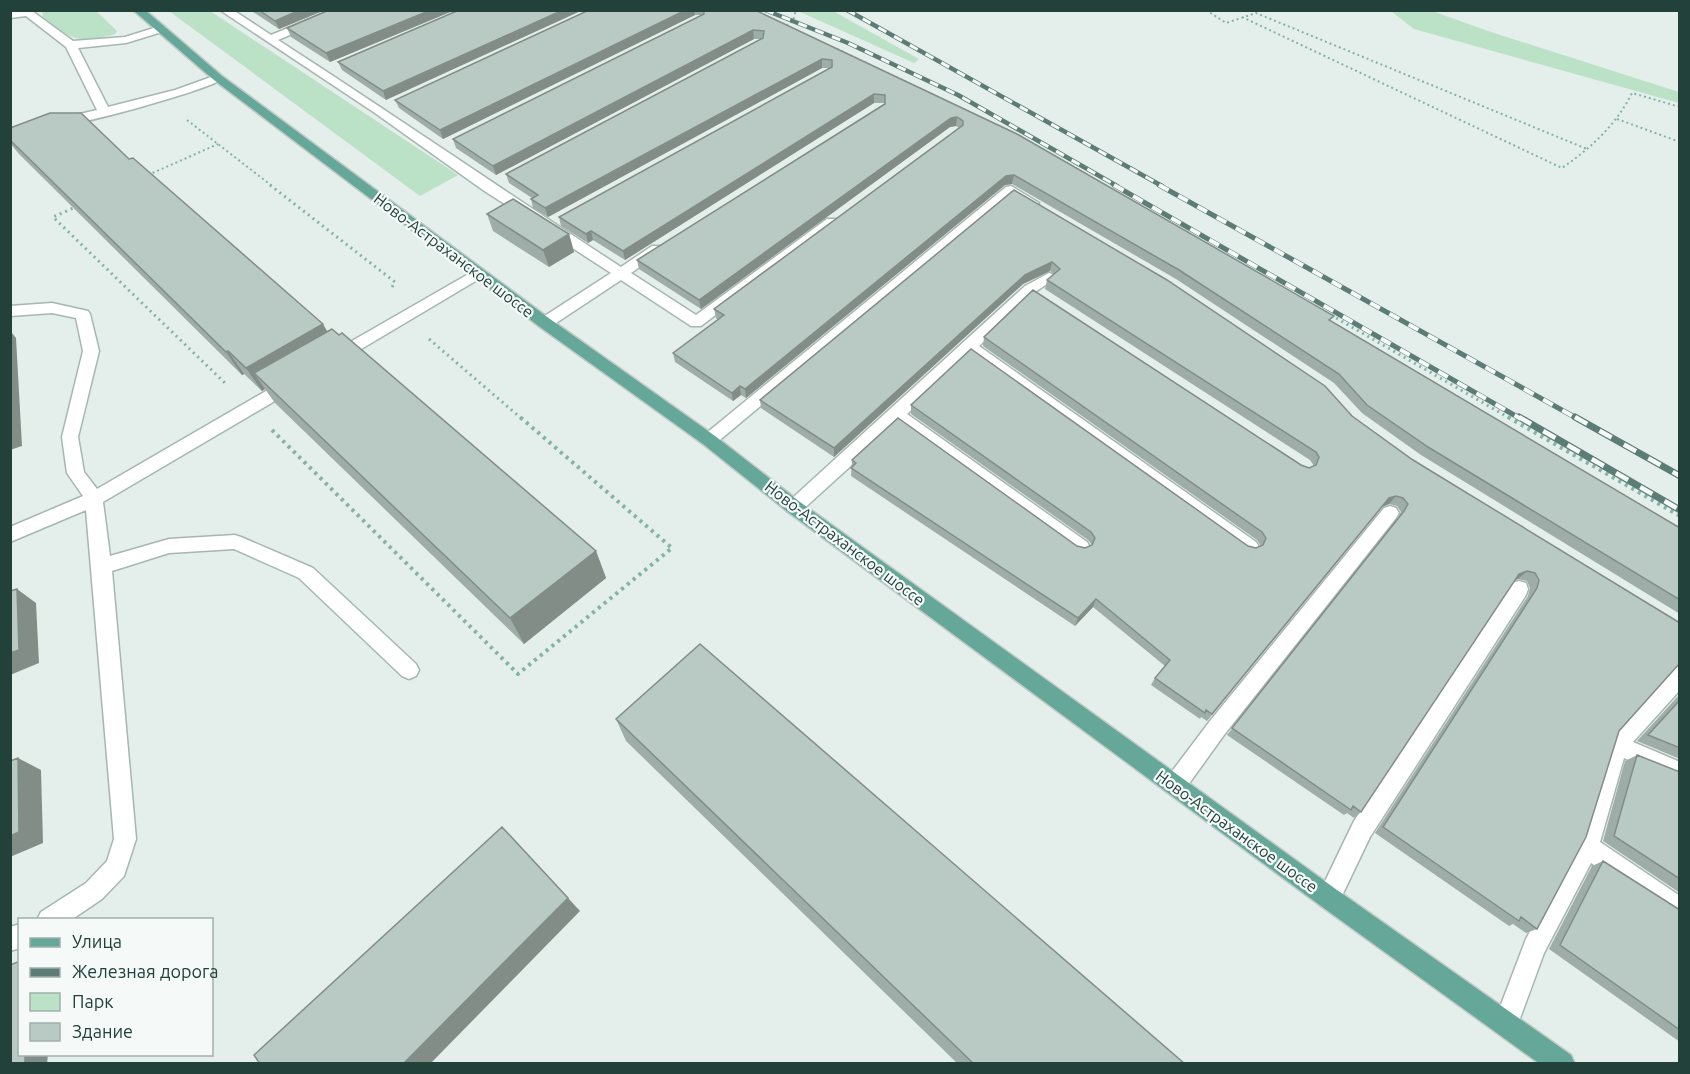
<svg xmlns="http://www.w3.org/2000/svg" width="1690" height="1074" viewBox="0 0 1690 1074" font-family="Ubuntu,sans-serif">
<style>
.green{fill:#bbe1c7}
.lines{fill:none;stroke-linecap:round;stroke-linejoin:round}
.minor-casing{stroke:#a6b7b2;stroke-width:3}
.major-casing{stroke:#c1cac8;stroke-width:3}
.path-far2{stroke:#82b4a6;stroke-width:2;stroke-dasharray:2 3;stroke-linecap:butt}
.path-far1{stroke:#82b4a6;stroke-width:3;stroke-dasharray:2 4;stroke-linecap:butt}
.path{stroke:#82b4a6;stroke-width:4;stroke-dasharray:3 4.5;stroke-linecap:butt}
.minor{fill:#fff;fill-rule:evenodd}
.major{fill:#65a798;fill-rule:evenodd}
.rail-far2-casing{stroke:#5c7d75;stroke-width:4.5}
.rail-far1-casing{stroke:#5c7d75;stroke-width:5}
.rail-casing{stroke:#5c7d75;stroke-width:7}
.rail-far2{stroke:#f5faf8;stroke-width:3;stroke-dasharray:9;stroke-linecap:butt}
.rail-far1{stroke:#f5faf8;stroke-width:4;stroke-dasharray:11;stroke-linecap:butt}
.rail{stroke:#f5faf8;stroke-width:4.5;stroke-dasharray:14;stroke-linecap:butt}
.wall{fill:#9fada8}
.shaded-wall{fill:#828d88}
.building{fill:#b9c9c3;stroke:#828d88;stroke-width:1.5}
.labels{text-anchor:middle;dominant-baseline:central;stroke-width:4.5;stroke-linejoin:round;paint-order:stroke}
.street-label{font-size:16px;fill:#21413a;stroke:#f5faf8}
</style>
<rect width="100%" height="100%" fill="#e4eeea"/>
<path class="green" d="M42,11H96L117,31L115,34C78,45 71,39 43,17Z
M169,11H210L458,175L420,196Z
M798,11H833L919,59L914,63Z
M1385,11H1432L1491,32L1679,92V103L1414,29L1391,11Z"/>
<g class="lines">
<g class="minor-casing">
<path id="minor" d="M220,10H233L271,35L332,10H348L278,40C393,114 505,192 621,267L652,246H662L664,249L662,252L631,273L696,315L827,219H837L839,222L701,326H691L621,280L550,327H540L538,323L540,319L611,273L483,190L375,113Z
M32,11L73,41L125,37L157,27H165V31L126,43L78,48L108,107L175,90L214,76L218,75L224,78C212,89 72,128 58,125V119L97,110L66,47L26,16L10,18V12Z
M1011,186L1039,203L1032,207L1012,196L715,444L709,446L703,444L701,440L703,436L1006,187Z
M479,268L486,273L484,276L341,361H331L328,357L331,353Z
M1049,273L1054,275L1056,278L1035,292L979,346L1256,542L1259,547L1256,552L1250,554L1244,552L969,355L907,414L1087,542L1090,547L1087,552L1081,554L1075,552L897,424L800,512L794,514L788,512L785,507L788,502L1025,286Z
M52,303L88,311L90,314L99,351L78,437L84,472L97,489L285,380H297L299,384L297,388L103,502L110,556L169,539L235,535L241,537L313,568L416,664L419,670L416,676L409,679L402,676L299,578L234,549L169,553L112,571L136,839L124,876L102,899L71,920H37L41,912L86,883L107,861L114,839L86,510L10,542V527L83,496L67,473L62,437L83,351L76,318L52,313L10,316V306Z
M1390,506L1396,508L1399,513L1396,518L1224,735L1183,792L1175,795L1167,792L1164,785L1167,778L1210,721L1384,508Z
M1519,581L1526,583L1528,589L1526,595L1370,837L1337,906L1329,910L1321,906L1317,898L1354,821L1512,583Z
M1680,666V690L1633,742L1680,762V783L1624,758L1600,842L1680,896V921L1591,863L1544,953L1515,1032L1506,1035L1497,1032L1494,1023L1526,939L1577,843L1610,738L1673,669Z
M20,924V948L10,951V927Z"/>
</g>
<g class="major-casing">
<path id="major" d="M133,10H145L222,76L550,319L715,436L800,502L1337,890L1571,1055L1575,1064H1540L1321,906L788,512L703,444L540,327L214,80Z"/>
</g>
<path class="path-far2" d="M1206,10L1226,23L1256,13L1587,149
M1242,17L1562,168C1591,148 1616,125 1632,93L1680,107
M782,28L793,21L796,10
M837,49L980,117
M1617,119L1680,142
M187,120L272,186
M148,175L218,144"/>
<path class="path-far1" d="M270,185L395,282L392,287
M78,206L53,217L227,385
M1331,315L1511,419
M429,339L522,419"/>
<path class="path" d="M1508,417L1680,516
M272,430L518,674L672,548L520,417"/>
<use href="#minor" class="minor"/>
<use href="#major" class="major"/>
<g class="rail-far2-casing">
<path id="rail-far2" d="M765,10L848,43L958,95L1117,186
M847,10L1162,186"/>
</g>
<g class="rail-far1-casing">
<path id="rail-far1" d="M1114,185L1521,419
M1159,185L1578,419"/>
</g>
<g class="rail-casing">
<path id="rail" d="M1519,417L1680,510
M1575,417L1680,476"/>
</g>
<use href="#rail-far2" class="rail-far2"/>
<use href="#rail-far1" class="rail-far1"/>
<use href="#rail" class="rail"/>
</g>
<path class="wall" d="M250,10H325L279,29Z
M329,10H455L330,62L291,37L287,28Z
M459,10L386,100L342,70L338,62Z
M589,10H755L1017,134L1680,528V614L1421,455L1362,413L1334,383L1176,279L1012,184L1005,185L746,398L741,395L733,401L675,362L673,353L718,320L716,318L714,309L959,128L956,126L950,127L701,309L639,269L637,260L885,103H874L625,260L593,240L588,243L561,226L559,217L830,68H822L548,217L533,208L531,199L532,198L509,183L506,174L762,39H754L496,175L456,148L453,139L702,15H695L443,139L399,108L395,100Z
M10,128L129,159L327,331L596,551L606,578L524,644L275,403L265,389L262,391L244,374L242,375L19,154L10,143Z
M1014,190L1352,416L1413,460L1678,665L1619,731L1537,929L1526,933L1513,924L1509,926L1375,833L1528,596L1530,588L1527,581L1518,579L1514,580L1361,812L1354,818L1347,813L1344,815L1227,735L1398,519L1401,512L1397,506L1389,504L1382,507L1207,721L1201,717L1200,719L1151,685L1155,678L1165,666L1093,607L1075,626L851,476L852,460L1077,546L1085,548L1092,545L1088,540L911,414V405L1248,546L1256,548L1261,546L1257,540L983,346L984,337L1301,465L1309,468L1314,466L1310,460L1045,289L1047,280L1054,274L1050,271L1023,284L834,457L761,408L760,400Z
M487,214L569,234L574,252L549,267L493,231Z
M1680,694V759L1637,741Z
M616,719L1185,1064H958L626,741Z
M1637,755L1680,772V893L1603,841L1625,761Z
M1603,861L1680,910V1042L1549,949L1592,866Z"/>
<path class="shaded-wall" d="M300,10H325L279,29L275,21Z
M431,10H455L330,62L326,53Z
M563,10H583L386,100L383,91Z
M686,10H694L695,15L443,139L440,130Z
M753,30L754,39L496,175L493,166Z
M822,59V68L548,217L545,208Z
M874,94V103L625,260L623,251Z
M957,117L956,126L950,127L701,309L699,300L951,118Z
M1014,175L1012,184L1005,185L746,398L745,389L1006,176Z
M591,231L593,240L588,243L586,234Z
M569,234L574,252L549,267L543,250Z
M1052,262L1050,271L1023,284L834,457V448L1025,275Z
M323,324L337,348L254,373L265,389L262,391L246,368Z
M10,328L12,333L16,338L22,446L10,450Z
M228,351L244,374L242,375L226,352Z
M740,386L741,395L733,401L732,393Z
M1396,496L1389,504L1382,507L1207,721L1389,498Z
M596,551L606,578L524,644L510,618Z
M1527,571L1518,579L1510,582L1519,574Z
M17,589L36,603L39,663L10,675V653Z
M1096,599L1093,607L1075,626L1078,618Z
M18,758L41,770L43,843L10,857V836Z
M568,898L580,911L430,1064H403Z
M25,1054H48L47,1064H25Z"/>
<path class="building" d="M259,10H300L275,21Z
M329,10H431L326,53L287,28Z
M459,10H563L383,91L338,62Z
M589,10H686L440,130L395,100Z
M704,10H755L1017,134L1334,316L1329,320L1680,528V600L1428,447L1367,405L1339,374L1179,270L1014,175L1006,176L745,389L740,386L732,393L673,353L724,315L714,309L963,125V121L957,117L951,118L699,300L637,260L885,104V95L874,94L623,251L591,231L586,234L559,217L832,67V60L822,59L545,208L531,199L538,195L506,174L763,38L764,31L753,30L493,166L453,139L704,14Z
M50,113H81L129,159L133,158L323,324L246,368L228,351L226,352L10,140V128Z
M1014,190L1167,280L1325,386L1352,416L1413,460L1680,623V663L1619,731L1586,837L1537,929L1521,917L1519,921L1383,827L1537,588L1539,580L1535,573L1527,571L1519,574L1361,812L1353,806L1351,810L1232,728L1404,511L1408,504L1403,498L1396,496L1389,498L1212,714L1206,710L1205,713L1155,678L1170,660L1096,599L1078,618L851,468L856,463L852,460L898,418L1077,546L1085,548L1092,545L1095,538L1091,532L911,405L971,349L1248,546L1256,548L1263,545L1266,538L1262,532L984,337L1033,290L1301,465L1309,468L1316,465L1319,457L1316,452L1047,280L1060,269L1052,262L1025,275L834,448L760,400Z
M513,199L569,234L543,250L487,214Z
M332,329L339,335L342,333L596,551L510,618L254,373Z
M17,589L19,650L10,653V591Z
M700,644L1185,1064H974L616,719Z
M1680,700V748L1648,735Z
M1637,755L1680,772V879L1614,836Z
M18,758L19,832L10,836V761Z
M502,827L568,898L403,1064H260L254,1055Z
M1603,861L1680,910V1030L1560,945Z
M20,961V1054H25V1064H10V965Z"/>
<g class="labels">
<g class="street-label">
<text transform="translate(454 255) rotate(37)">Ново-Астраханское шоссе</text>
<text transform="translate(845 543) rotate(37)">Ново-Астраханское шоссе</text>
<text transform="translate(1237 831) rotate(36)">Ново-Астраханское шоссе</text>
</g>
</g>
<rect width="1690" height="1074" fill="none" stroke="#21413a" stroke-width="24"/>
<rect x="18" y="918" width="195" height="138" fill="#f5faf8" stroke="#a0b0ac" stroke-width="1.5"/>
<rect x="30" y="938" width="30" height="9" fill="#65a798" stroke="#a0b0ac" stroke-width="1.5"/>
<text x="72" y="948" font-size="18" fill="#21413a">Улица</text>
<rect x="30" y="968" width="30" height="9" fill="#5c7d75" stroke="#a0b0ac" stroke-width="1.5"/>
<text x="72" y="978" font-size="18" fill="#21413a">Железная дорога</text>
<rect x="30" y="993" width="30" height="18" fill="#bbe1c7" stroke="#a0b0ac" stroke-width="1.5"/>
<text x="72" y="1008" font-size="18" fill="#21413a">Парк</text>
<rect x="30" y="1023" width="30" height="18" fill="#b9c9c3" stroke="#a0b0ac" stroke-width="1.5"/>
<text x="72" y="1038" font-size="18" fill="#21413a">Здание</text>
</svg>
